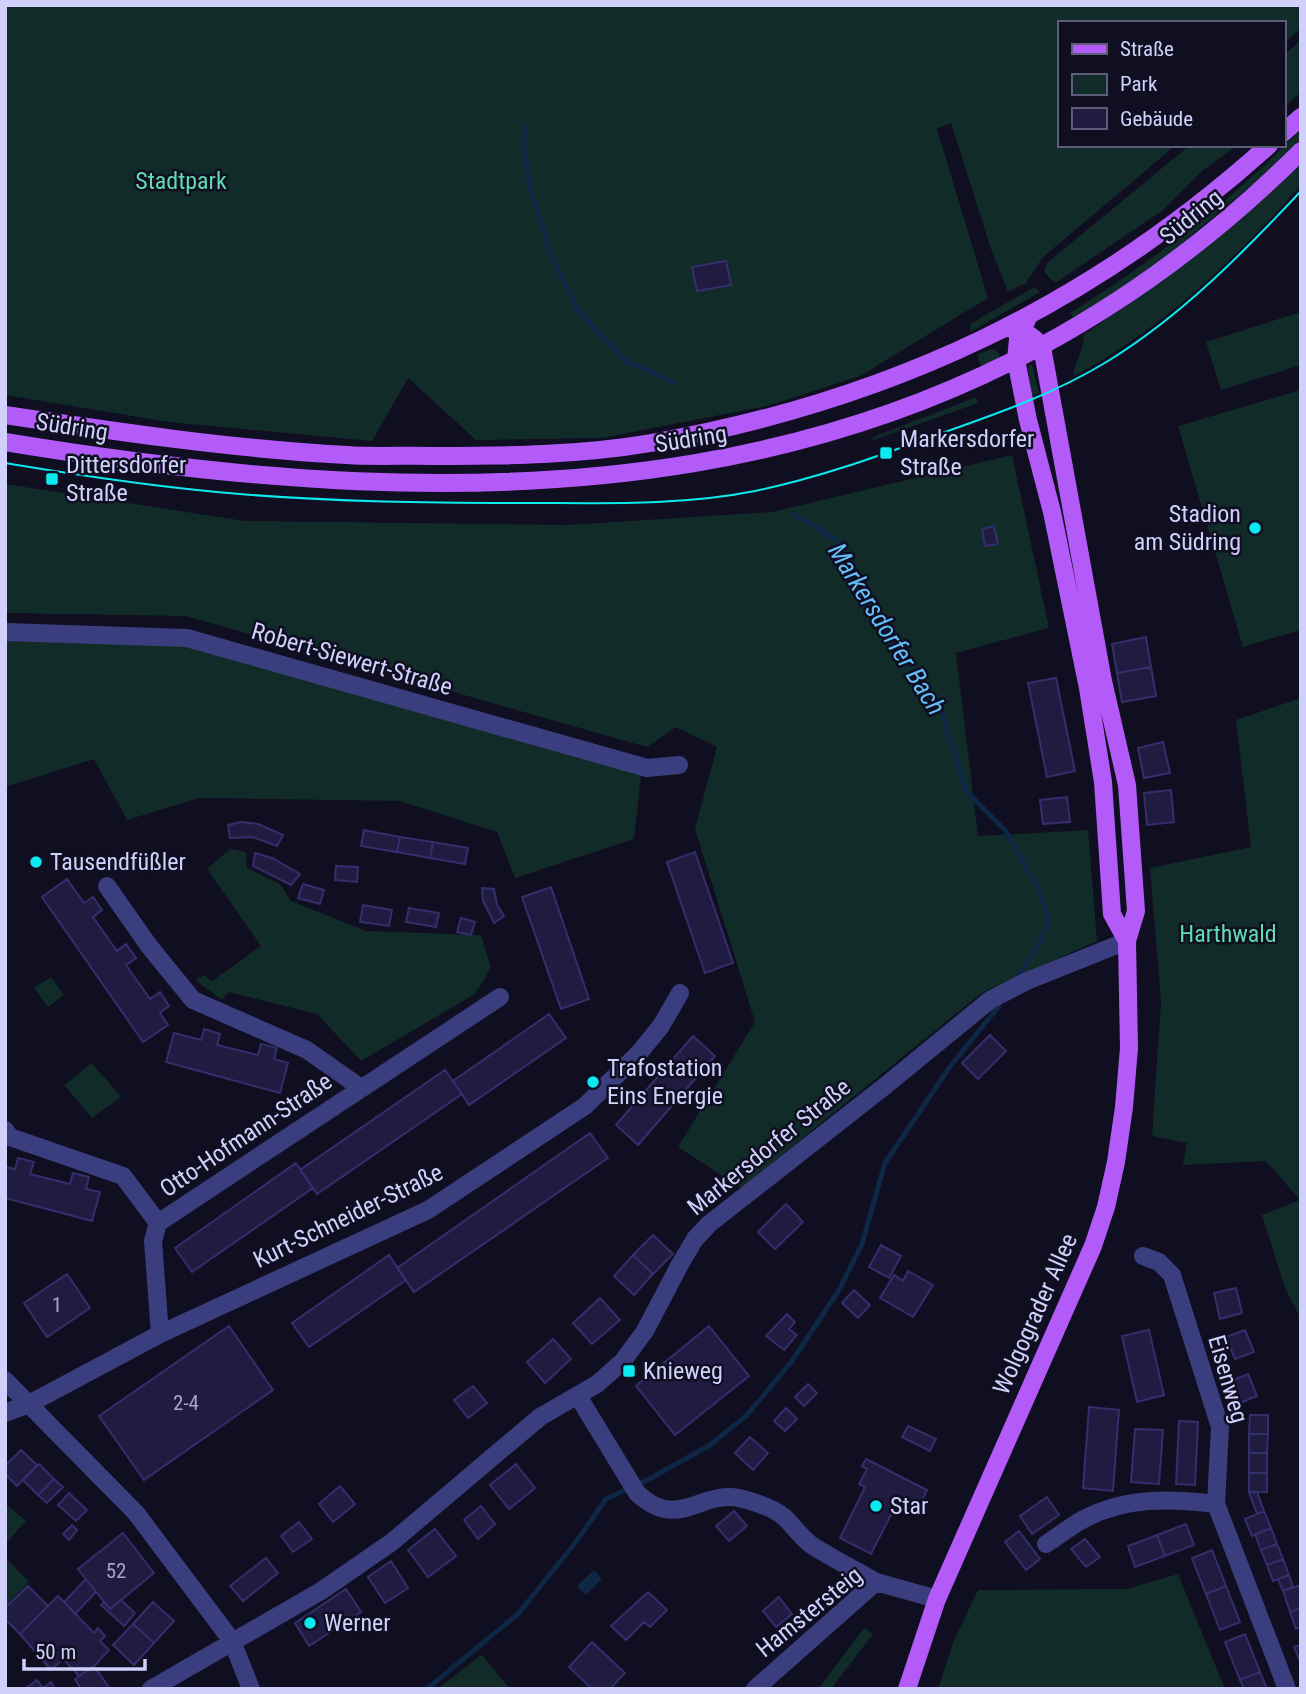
<svg xmlns="http://www.w3.org/2000/svg" width="1306" height="1694" viewBox="0 0 1306 1694" font-family="'Roboto Condensed',sans-serif">
<style>
.green{fill:#112b28}
.water{fill:#0e2745}
.lines{fill:none;stroke-linecap:round;stroke-linejoin:round}
.stream{stroke:#0e2745;stroke-width:5}
.building{fill:#201b41;stroke:#352e6c;stroke-width:2}
.minor{stroke:#3b3e7e;stroke-width:18}
.major{stroke:#b25bf9;stroke-width:18}
.tram{stroke:#0aeaef;stroke-width:2}
.poi-dot{fill:#0aeaef;stroke:#100e21;stroke-width:2.5}
.labels{text-anchor:middle;dominant-baseline:central;stroke-width:5;stroke-linejoin:round;paint-order:stroke}
.number-label{font-size:21px;fill:#a5a3ce}
.park-label{font-size:24px;fill:#5fdab2;stroke:#100e21}
.street-label{font-size:24px;fill:#d1d0fd;stroke:#100e21}
.poi-label{font-size:24px;fill:#d1d0fd;stroke:#100e21;text-anchor:start}
.water-label{font-size:26px;font-style:italic;fill:#62bff9;stroke:#100e21}
</style>
<rect width="100%" height="100%" fill="#100e21"/>
<path class="green" d="M5,5H1301V28L1283,45V23H1059V145H1176L1043,257L1026,283L1008,292L991,249L951,123L937,129L988,298L860,376L767,406L602,438L476,440L408,378L372,441L169,422L5,395Z
M1301,39V92L1283,109V57Z
M1301,129V139L1274,166L1155,266L1074,319L1070,313C1155,260 1232,200 1301,129Z
M1190,145H1238L1203,170L1162,211L1055,283L1044,272L1047,263Z
M1301,163V185C1235,260 1162,329 1074,376C1073,361 1086,350 1083,335C1161,283 1234,228 1301,163Z
M1033,288L1038,289L1040,292L970,332V324Z
M1301,312V365L1221,390L1206,342Z
M993,349L999,353V358L981,367L977,354Z
M1032,364L1039,393L1031,396L1028,366Z
M1301,390V630L1243,647L1178,426Z
M976,397L978,403L874,440L871,438Z
M1012,455L1049,628L956,653L978,836L1088,830L1097,941L983,992L741,1188L678,1147L755,1022L695,829L717,747L676,727L647,747L186,616L5,613V484L245,521L567,525L772,512Z
M5,639L192,646L641,775L634,839L515,878L497,832L400,801L199,798L127,820L94,759L5,787Z
M1301,698V1319L1285,1288L1262,1215L1300,1200L1266,1161L1183,1165L1187,1143L1152,1136L1161,1001L1150,868L1251,847L1236,720Z
M230,849L246,852L247,868L280,884L291,901L366,931L481,935L491,968L475,994L361,1061L317,1014L229,992L222,1000L195,980L204,975L212,981L261,946L207,869Z
M51,977L64,995L48,1007L34,988Z
M92,1063L121,1097L92,1118L64,1085Z
M8,1506L26,1521L5,1544V1508Z
M5,1557L29,1582L5,1606Z
M1178,1574L1225,1689H938L954,1640L978,1590L1127,1589Z
M864,1628L873,1634L831,1689H818Z
M481,1654L510,1689H437L481,1655Z"/>
<path class="water" d="M594,1570L602,1579L586,1595L577,1586Z"/>
<g class="lines">
<path class="stream" d="M526,128L523,144L531,192L552,257L577,309L624,360L673,382
M793,514L837,540L880,623L927,687L941,710L966,791L1005,830L1039,891L1049,921L1040,942L1017,979
M427,1689L518,1614L575,1543L606,1499L651,1478L710,1445L747,1415L792,1361L839,1290L862,1244L885,1163L949,1068L999,1006"/>
</g>
<path class="building" d="M726,261L731,285L697,291L692,267Z
M994,526L998,544L985,546L982,529Z
M1146,637L1151,667L1117,673L1112,644Z
M1151,667L1156,696L1122,702L1117,673Z
M1056,678L1075,771L1047,777L1028,683Z
M1163,742L1170,773L1144,778L1138,748Z
M1171,790L1174,822L1147,825L1144,793Z
M1067,797L1070,822L1043,824L1040,800Z
M241,822L258,824L283,835L277,846L253,837L230,838L228,825Z
M364,830L400,837L397,852L361,846Z
M400,837L433,842L430,858L397,852Z
M433,842L468,848L465,864L430,858Z
M695,852L733,963L705,973L667,862Z
M255,853L272,858L300,874L291,885L253,866Z
M336,866L358,867L357,882L335,880Z
M67,879L84,903L93,897L102,910L93,917L117,951L126,944L136,958L126,965L150,999L160,992L169,1006L160,1013L168,1025L143,1042L42,897Z
M303,884L324,890L320,904L298,898Z
M551,887L589,999L561,1009L522,897Z
M482,888L494,889L497,905L504,916L494,923L483,901Z
M363,905L392,910L389,926L360,922Z
M409,908L439,913L436,927L406,922Z
M461,918L475,922L471,935L457,932Z
M549,1014L566,1038L469,1105L453,1081Z
M204,1029L220,1034L217,1045L258,1055L261,1044L277,1048L274,1059L288,1063L280,1093L166,1062L174,1033L201,1040Z
M990,1035L1006,1051L978,1079L962,1063Z
M693,1036L715,1056L638,1145L616,1125Z
M445,1070L462,1094L317,1194L300,1170Z
M593,1076L598,1082L591,1088L587,1082Z
M590,1133L608,1158L414,1292L397,1268Z
M18,1158L34,1162L30,1174L70,1184L73,1173L89,1177L86,1189L100,1192L92,1221L5,1198V1167L15,1169Z
M296,1163L313,1188L192,1272L175,1248Z
M786,1204L803,1222L775,1249L758,1232Z
M653,1235L673,1254L653,1274L633,1255Z
M881,1245L901,1256L889,1278L869,1267Z
M389,1255L406,1280L309,1347L292,1323Z
M633,1255L653,1274L634,1295L614,1276Z
M908,1271L933,1285L913,1317L880,1298L894,1275L903,1281Z
M67,1274L90,1308L47,1337L24,1303Z
M1236,1288L1242,1313L1220,1319L1214,1293Z
M854,1290L870,1305L858,1318L842,1303Z
M600,1298L620,1320L592,1344L573,1323Z
M787,1314L795,1322L789,1329L797,1335L784,1350L766,1336Z
M229,1326L273,1390L144,1480L99,1416Z
M709,1326L749,1376L675,1435L636,1386Z
M1149,1330L1164,1395L1137,1402L1122,1336Z
M1245,1330L1254,1352L1235,1359L1226,1337Z
M553,1339L571,1359L545,1383L527,1362Z
M1248,1374L1257,1396L1238,1404L1228,1382Z
M808,1384L817,1393L804,1406L795,1397Z
M473,1386L487,1403L468,1418L454,1400Z
M1089,1407L1119,1410L1113,1491L1083,1488Z
M786,1408L797,1419L785,1431L774,1421Z
M1250,1415H1268V1434H1249Z
M1179,1421L1198,1422L1195,1485L1176,1484Z
M908,1426L936,1439L930,1451L902,1437Z
M1135,1429L1163,1430L1159,1484L1131,1482Z
M1249,1434H1268L1267,1453H1249Z
M750,1437L768,1453L753,1470L735,1453Z
M21,1450L37,1465L17,1486L5,1474V1466Z
M1249,1453H1267V1473H1249Z
M866,1459L927,1490L917,1511L898,1501L871,1554L840,1538L865,1487L859,1484L867,1469L862,1466Z
M39,1464L54,1479L38,1495L23,1480Z
M516,1464L535,1488L509,1509L490,1485Z
M1249,1473H1267V1492H1249Z
M54,1479L63,1487L47,1503L38,1495Z
M340,1486L355,1504L333,1522L319,1504Z
M1249,1492H1257L1264,1511L1257,1514Z
M69,1493L87,1510L76,1521L58,1505Z
M1047,1497L1059,1515L1032,1534L1020,1516Z
M481,1506L495,1524L478,1539L464,1520Z
M734,1511L747,1526L729,1541L716,1526Z
M1264,1511L1271,1528L1252,1536L1245,1519Z
M299,1522L312,1539L293,1552L281,1536Z
M1186,1524L1194,1545L1165,1556L1157,1535Z
M72,1525L77,1530L69,1540L63,1534Z
M1271,1528L1277,1544L1261,1550L1255,1534Z
M435,1529L456,1556L428,1577L408,1550Z
M1019,1531L1040,1559L1026,1570L1005,1542Z
M123,1533L154,1573L110,1609L78,1569Z
M1157,1535L1165,1556L1135,1567L1128,1546Z
M1085,1539L1100,1557L1086,1567L1071,1549Z
M1277,1544L1283,1559L1267,1565L1261,1550Z
M1212,1550L1226,1586L1206,1594L1192,1558Z
M266,1558L278,1573L243,1601L230,1586Z
M1283,1559L1289,1575L1273,1581L1267,1565Z
M391,1561L408,1588L385,1603L368,1577Z
M1289,1575L1293,1587L1283,1591L1278,1579Z
M86,1579L96,1592L75,1614L64,1602Z
M1301,1585V1608L1290,1612L1283,1591Z
M28,1586L48,1606L20,1634L5,1619V1608Z
M1226,1586L1240,1622L1220,1630L1206,1594Z
M346,1589L361,1612L309,1646L295,1623Z
M648,1592L667,1610L650,1627L644,1622L626,1640L611,1626Z
M58,1596L94,1633L98,1628L105,1636L100,1641L109,1650L94,1666L79,1676L63,1659L51,1670L20,1634Z
M779,1597L792,1614L776,1627L763,1611Z
M121,1600L135,1613L124,1626L101,1605L104,1602L110,1609Z
M153,1602L174,1621L154,1643L133,1624Z
M1301,1608V1627L1296,1629L1290,1612Z
M133,1624L154,1643L134,1665L113,1645Z
M1245,1634L1260,1672L1240,1680L1225,1642Z
M592,1642L625,1673L610,1689H592L569,1667Z
M1301,1645V1663L1294,1647Z
M94,1666L110,1689H81L75,1679Z
M1260,1672L1267,1689H1244L1240,1680Z
M37,1680L43,1688L51,1682L55,1689H25Z"/>
<g class="lines">
<path class="minor" d="M5,632L187,638L647,768L679,765
M107,886L149,946L193,1000L307,1050L361,1088
M5,1130L10,1137L123,1176L158,1223
M1143,1256L1159,1262L1172,1275L1220,1427L1216,1504L1287,1689
M160,1334L153,1241L158,1223L500,997
M5,1380L136,1513L232,1641L251,1689
M578,1396L637,1493C678,1532 701,1490 739,1498C751,1501 774,1508 784,1517C793,1525 800,1536 810,1544C831,1558 854,1569 876,1582
M5,1413L29,1404L160,1334L428,1210L585,1106L639,1053L661,1026L680,993
M1046,1544C1058,1536 1070,1527 1082,1520C1124,1497 1171,1498 1216,1504
M151,1689L321,1591L392,1542L540,1417L597,1384L622,1362L645,1331L679,1266L695,1239L709,1224L885,1086L990,1000L1027,981L1127,941
M755,1689L876,1582L937,1599"/>
<path class="major" d="M1283,133L1301,117
M1027,320L1018,339L1016,360L1028,420L1052,512L1088,688L1103,782L1112,914L1127,941
M5,415C119,432 233,449 347,455C377,457 406,455 435,456C507,456 581,455 651,443C890,401 1089,307 1269,145
M5,442C484,521 935,516 1301,151
M907,1689L937,1599L1093,1246L1106,1207L1116,1162L1124,1107L1129,1048L1127,941L1136,911L1127,785L1103,681L1042,347C1032,334 1021,329 1005,328"/>
<path class="tram" d="M5,463C83,476 162,488 240,494C335,502 431,503 526,503C602,503 680,506 755,491C819,478 881,455 942,433C999,413 1056,393 1108,361C1181,316 1242,254 1301,191"/>
</g>
<g class="poi-dot">
<rect x="879" y="446" width="14" height="14" rx="3.5"/>
<rect x="45" y="472" width="14" height="14" rx="3.5"/>
<circle cx="1255" cy="528" r="7"/>
<circle cx="36" cy="862" r="7"/>
<circle cx="593" cy="1082" r="7"/>
<rect x="622" y="1364" width="14" height="14" rx="3.5"/>
<circle cx="876" cy="1506" r="7"/>
<circle cx="310" cy="1623" r="7"/>
</g>
<g class="labels">
<g class="number-label">
<text x="57" y="1305">1</text>
<text x="186" y="1403">2-4</text>
<text x="116" y="1571">52</text>
</g>
<g class="park-label">
<text x="181" y="181">Stadtpark</text>
<text x="1228" y="934">Harthwald</text>
</g>
<g class="street-label">
<text transform="translate(1191 217) rotate(-39)">Südring</text>
<text transform="translate(72 427) rotate(9)">Südring</text>
<text transform="translate(691 439) rotate(-9)">Südring</text>
<text transform="translate(352 659) rotate(16)">Robert-Siewert-Straße</text>
<text transform="translate(246 1135) rotate(-34)">Otto-Hofmann-Straße</text>
<text transform="translate(769 1147) rotate(-39)">Markersdorfer Straße</text>
<text transform="translate(348 1216) rotate(-26)">Kurt-Schneider-Straße</text>
<text transform="translate(1035 1314) rotate(-66)">Wolgograder Allee</text>
<text transform="translate(1228 1379) rotate(74)">Eisenweg</text>
<text transform="translate(809 1612) rotate(-39)">Hamstersteig</text>
</g>
<g class="poi-label">
<text x="900" y="439">Markersdorfer<tspan x="900" dy="28">Straße</tspan></text>
<text x="66" y="465">Dittersdorfer<tspan x="66" dy="28">Straße</tspan></text>
<text x="1241" y="514" text-anchor="end">Stadion<tspan x="1241" dy="28">am Südring</tspan></text>
<text x="50" y="862">Tausendfüßler</text>
<text x="607" y="1068">Trafostation<tspan x="607" dy="28">Eins Energie</tspan></text>
<text x="643" y="1371">Knieweg</text>
<text x="890" y="1506">Star</text>
<text x="324" y="1623">Werner</text>
</g>
<g class="water-label">
<text transform="translate(887 629) rotate(58)">Markersdorfer Bach</text>
</g>
</g>
<rect width="1306" height="1694" fill="none" stroke="#d1d0fd" stroke-width="14"/>
<rect x="1058" y="21" width="228" height="126" fill="#100e21" stroke="#5d5c79" stroke-width="2"/>
<rect x="1072" y="44" width="35" height="10" fill="#b25bf9" stroke="#5d5c79" stroke-width="2"/>
<text x="1120" y="56" font-size="21" fill="#d1d0fd">Straße</text>
<rect x="1072" y="74" width="35" height="21" fill="#112b28" stroke="#5d5c79" stroke-width="2"/>
<text x="1120" y="91" font-size="21" fill="#d1d0fd">Park</text>
<rect x="1072" y="108" width="35" height="21" fill="#201b41" stroke="#5d5c79" stroke-width="2"/>
<text x="1120" y="126" font-size="21" fill="#d1d0fd">Gebäude</text>
<path d="M24 1659v10h121v-10" fill="none" stroke="#d1d0fd" stroke-width="3.5"/>
<text x="35" y="1659" font-size="21" fill="#d1d0fd" stroke="#100e21" stroke-width="5" paint-order="stroke">50 m</text>
</svg>
